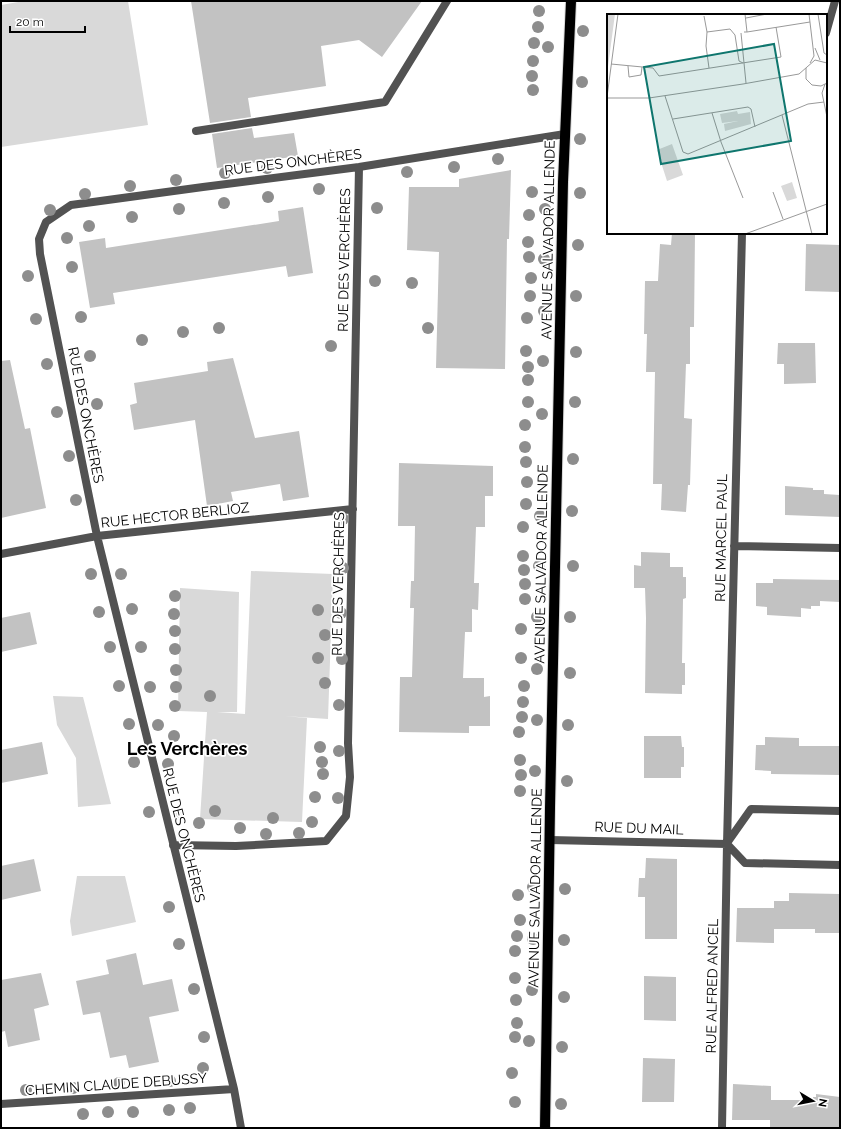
<svg xmlns="http://www.w3.org/2000/svg" width="841" height="1129" viewBox="0 0 841 1129" font-family="Raleway,sans-serif">
<style>
.green{fill:#d9d9d9}
.building{fill:#c2c2c2}
.lines{fill:none;stroke-linecap:round;stroke-linejoin:round}
.primary-casing{stroke:#dbdbdb;stroke-width:12}
.service{stroke:#525252;stroke-width:8}
.minor{stroke:#525252;stroke-width:8}
.primary{stroke:#000;stroke-width:10}
.tree{fill:#8d8d8d}
.labels{text-anchor:middle;dominant-baseline:central;stroke-width:3.5;stroke-linejoin:round;paint-order:stroke}
.street-label{font-size:14px;fill:#000;stroke:#fff}
.district-label{font-size:18px;font-weight:bold;fill:#000;stroke:#fff}
.inset-road{fill:none;stroke:#999;stroke-width:1}
.view{fill:#0f766e;fill-opacity:0.15;stroke:#0f766e;stroke-width:2}
.inset-edge{fill:none;stroke:#000;stroke-width:2}
</style>
<rect width="100%" height="100%" fill="#fff"/>
<path class="green" d="M24,1H128L148,125L1,147V5Z
M251,571L333,574L328,719L284,716L307,718L302,822L200,819L207,712L178,711L180,588L239,592L237,712H217L245,714Z
M53,696L83,697L111,804L78,807L76,758L57,725Z
M77,876H125L136,922L72,936L70,921Z"/>
<path class="building" d="M191,1H422L382,57L359,40L321,46L326,86L248,98L251,117L210,123Z
M252,128L254,138L294,133L298,156L217,168L212,134Z
M511,170L509,239H507L505,369L436,368L439,252L407,250L409,187H459V179Z
M303,207L313,273L288,277L286,266L113,293L115,304L90,308L79,242L105,238L106,248L279,221L278,211Z
M672,233H695L694,327H690V364H686L684,418L692,419L690,485H688L686,512L661,510L662,484H653L655,372H646L647,334H644L645,281H658L660,244L671,245Z
M806,244L840,245V292L805,291Z
M778,343H815L816,383L784,384V364H777Z
M233,358L255,438L299,431L309,497L283,501L280,484L231,492L233,501L207,506L195,420L134,430L130,405L137,403L134,383L208,371L207,362Z
M10,360L25,429L30,428L46,508L1,518V361Z
M399,463L493,466V496H485V527H476L474,583H479L478,610L472,609V632H465L463,678H484V697L490,696V726H469V733L399,732L400,677H412L414,608H410L411,581H414L415,526H398Z
M785,486L813,488V490H824V494L840,495V517L785,515Z
M641,552L670,553V567H683V577H686V598L683,599L682,663H685V685H682V694L645,693L646,618L645,588H634V565L641,566Z
M773,579L840,580V602L820,601V606H811V609L801,608V617L767,615V607L756,606V583H773Z
M30,612L37,644L1,652V618Z
M644,736H681L682,747H684V767H681V778H644Z
M765,737L799,738V746H840V775L771,774V771L755,770L756,745H765Z
M42,742L48,774L1,783V750Z
M646,858L677,859V939H645V897H638L639,878H645Z
M34,859L41,891L1,900V866Z
M789,893L840,894V933H815V929H774V943L736,942L737,908H774V901H789Z
M136,953L143,985L172,979L179,1011L149,1017L159,1062L129,1068L126,1055L110,1058L100,1012L83,1015L76,981L109,974L106,960Z
M41,973L49,1005L34,1009L40,1040L8,1047L5,1031L1,1032V980Z
M644,976L676,977V1021L644,1020Z
M643,1058L675,1059L674,1102H642Z
M733,1084L771,1086V1100H813V1097H816V1094L840,1097V1128L770,1127V1120H732Z"/>
<g class="lines">
<g class="primary-casing">
<path id="primary" d="M545,1128L550,808L563,182L571,1"/>
</g>
<path class="service" d="M196,131L385,102L447,1"/>
<path class="minor" d="M826,33L835,1
M734,546L840,548
M1,554L97,536L353,509
M550,840L727,844L745,863L840,865
M727,843L751,809L840,811
M173,845L236,846L326,841L346,816L350,777L348,743L359,167
M1,1104L234,1089
M241,1128L234,1089L97,536L40,254L39,239L46,222L71,205L203,187L359,167L565,134
M722,1128L727,844L742,233"/>
<use href="#primary" class="primary"/>
</g>
<g class="tree">
<circle cx="539" cy="11" r="6"/>
<circle cx="538" cy="27" r="6"/>
<circle cx="583" cy="31" r="6"/>
<circle cx="534" cy="43" r="6"/>
<circle cx="548" cy="47" r="6"/>
<circle cx="533" cy="61" r="6"/>
<circle cx="532" cy="76" r="6"/>
<circle cx="582" cy="82" r="6"/>
<circle cx="533" cy="90" r="6"/>
<circle cx="580" cy="139" r="6"/>
<circle cx="498" cy="159" r="6"/>
<circle cx="454" cy="167" r="6"/>
<circle cx="267" cy="168" r="6"/>
<circle cx="407" cy="172" r="6"/>
<circle cx="225" cy="173" r="6"/>
<circle cx="176" cy="180" r="6"/>
<circle cx="130" cy="186" r="6"/>
<circle cx="319" cy="189" r="6"/>
<circle cx="532" cy="192" r="6"/>
<circle cx="580" cy="193" r="6"/>
<circle cx="85" cy="194" r="6"/>
<circle cx="268" cy="197" r="6"/>
<circle cx="224" cy="203" r="6"/>
<circle cx="377" cy="208" r="6"/>
<circle cx="179" cy="209" r="6"/>
<circle cx="545" cy="209" r="6"/>
<circle cx="50" cy="210" r="6"/>
<circle cx="529" cy="215" r="6"/>
<circle cx="132" cy="217" r="6"/>
<circle cx="89" cy="226" r="6"/>
<circle cx="67" cy="238" r="6"/>
<circle cx="528" cy="242" r="6"/>
<circle cx="578" cy="245" r="6"/>
<circle cx="529" cy="257" r="6"/>
<circle cx="544" cy="259" r="6"/>
<circle cx="72" cy="267" r="6"/>
<circle cx="28" cy="276" r="6"/>
<circle cx="531" cy="278" r="6"/>
<circle cx="375" cy="281" r="6"/>
<circle cx="412" cy="283" r="6"/>
<circle cx="530" cy="296" r="6"/>
<circle cx="576" cy="296" r="6"/>
<circle cx="544" cy="311" r="6"/>
<circle cx="81" cy="317" r="6"/>
<circle cx="527" cy="318" r="6"/>
<circle cx="36" cy="319" r="6"/>
<circle cx="219" cy="328" r="6"/>
<circle cx="428" cy="328" r="6"/>
<circle cx="183" cy="332" r="6"/>
<circle cx="142" cy="340" r="6"/>
<circle cx="331" cy="346" r="6"/>
<circle cx="526" cy="351" r="6"/>
<circle cx="576" cy="352" r="6"/>
<circle cx="90" cy="356" r="6"/>
<circle cx="543" cy="361" r="6"/>
<circle cx="47" cy="364" r="6"/>
<circle cx="528" cy="367" r="6"/>
<circle cx="528" cy="380" r="6"/>
<circle cx="528" cy="402" r="6"/>
<circle cx="575" cy="402" r="6"/>
<circle cx="97" cy="404" r="6"/>
<circle cx="57" cy="412" r="6"/>
<circle cx="542" cy="414" r="6"/>
<circle cx="525" cy="425" r="6"/>
<circle cx="525" cy="447" r="6"/>
<circle cx="69" cy="456" r="6"/>
<circle cx="573" cy="459" r="6"/>
<circle cx="526" cy="462" r="6"/>
<circle cx="527" cy="482" r="6"/>
<circle cx="76" cy="500" r="6"/>
<circle cx="526" cy="504" r="6"/>
<circle cx="572" cy="511" r="6"/>
<circle cx="540" cy="516" r="6"/>
<circle cx="343" cy="519" r="6"/>
<circle cx="523" cy="527" r="6"/>
<circle cx="523" cy="556" r="6"/>
<circle cx="539" cy="566" r="6"/>
<circle cx="573" cy="566" r="6"/>
<circle cx="343" cy="568" r="6"/>
<circle cx="524" cy="570" r="6"/>
<circle cx="91" cy="574" r="6"/>
<circle cx="121" cy="574" r="6"/>
<circle cx="525" cy="584" r="6"/>
<circle cx="175" cy="596" r="6"/>
<circle cx="525" cy="599" r="6"/>
<circle cx="132" cy="609" r="6"/>
<circle cx="318" cy="610" r="6"/>
<circle cx="99" cy="612" r="6"/>
<circle cx="341" cy="613" r="6"/>
<circle cx="174" cy="614" r="6"/>
<circle cx="537" cy="617" r="6"/>
<circle cx="570" cy="617" r="6"/>
<circle cx="521" cy="629" r="6"/>
<circle cx="175" cy="631" r="6"/>
<circle cx="325" cy="635" r="6"/>
<circle cx="110" cy="647" r="6"/>
<circle cx="141" cy="647" r="6"/>
<circle cx="175" cy="649" r="6"/>
<circle cx="318" cy="658" r="6"/>
<circle cx="521" cy="658" r="6"/>
<circle cx="342" cy="659" r="6"/>
<circle cx="537" cy="669" r="6"/>
<circle cx="176" cy="670" r="6"/>
<circle cx="570" cy="673" r="6"/>
<circle cx="325" cy="683" r="6"/>
<circle cx="119" cy="686" r="6"/>
<circle cx="524" cy="686" r="6"/>
<circle cx="150" cy="687" r="6"/>
<circle cx="176" cy="687" r="6"/>
<circle cx="210" cy="696" r="6"/>
<circle cx="523" cy="702" r="6"/>
<circle cx="339" cy="705" r="6"/>
<circle cx="175" cy="706" r="6"/>
<circle cx="522" cy="717" r="6"/>
<circle cx="537" cy="720" r="6"/>
<circle cx="129" cy="724" r="6"/>
<circle cx="158" cy="725" r="6"/>
<circle cx="568" cy="725" r="6"/>
<circle cx="519" cy="732" r="6"/>
<circle cx="174" cy="736" r="6"/>
<circle cx="320" cy="747" r="6"/>
<circle cx="339" cy="751" r="6"/>
<circle cx="520" cy="760" r="6"/>
<circle cx="134" cy="762" r="6"/>
<circle cx="322" cy="762" r="6"/>
<circle cx="168" cy="764" r="6"/>
<circle cx="535" cy="771" r="6"/>
<circle cx="323" cy="774" r="6"/>
<circle cx="521" cy="775" r="6"/>
<circle cx="567" cy="781" r="6"/>
<circle cx="520" cy="791" r="6"/>
<circle cx="315" cy="797" r="6"/>
<circle cx="338" cy="798" r="6"/>
<circle cx="215" cy="811" r="6"/>
<circle cx="149" cy="812" r="6"/>
<circle cx="179" cy="813" r="6"/>
<circle cx="273" cy="818" r="6"/>
<circle cx="312" cy="822" r="6"/>
<circle cx="199" cy="823" r="6"/>
<circle cx="240" cy="828" r="6"/>
<circle cx="299" cy="833" r="6"/>
<circle cx="266" cy="834" r="6"/>
<circle cx="533" cy="887" r="6"/>
<circle cx="565" cy="889" r="6"/>
<circle cx="518" cy="895" r="6"/>
<circle cx="169" cy="907" r="6"/>
<circle cx="520" cy="920" r="6"/>
<circle cx="517" cy="936" r="6"/>
<circle cx="533" cy="939" r="6"/>
<circle cx="564" cy="940" r="6"/>
<circle cx="179" cy="944" r="6"/>
<circle cx="515" cy="951" r="6"/>
<circle cx="515" cy="978" r="6"/>
<circle cx="194" cy="989" r="6"/>
<circle cx="532" cy="990" r="6"/>
<circle cx="564" cy="997" r="6"/>
<circle cx="516" cy="1000" r="6"/>
<circle cx="517" cy="1023" r="6"/>
<circle cx="204" cy="1037" r="6"/>
<circle cx="515" cy="1037" r="6"/>
<circle cx="529" cy="1041" r="6"/>
<circle cx="562" cy="1047" r="6"/>
<circle cx="203" cy="1068" r="6"/>
<circle cx="512" cy="1073" r="6"/>
<circle cx="170" cy="1081" r="6"/>
<circle cx="119" cy="1083" r="6"/>
<circle cx="73" cy="1088" r="6"/>
<circle cx="26" cy="1090" r="6"/>
<circle cx="515" cy="1102" r="6"/>
<circle cx="561" cy="1104" r="6"/>
<circle cx="190" cy="1108" r="6"/>
<circle cx="169" cy="1110" r="6"/>
<circle cx="108" cy="1112" r="6"/>
<circle cx="133" cy="1112" r="6"/>
<circle cx="83" cy="1114" r="6"/>
</g>
<g class="labels">
<g class="street-label">
<text transform="translate(293 162) rotate(-7)">RUE DES ONCHÈRES</text>
<text transform="translate(548 240) rotate(-89)">AVENUE SALVADOR ALLENDE</text>
<text transform="translate(344 260) rotate(-89)">RUE DES VERCHÈRES</text>
<text transform="translate(86 415) rotate(79)">RUE DES ONCHÈRES</text>
<text transform="translate(175 515) rotate(-6)">RUE HECTOR BERLIOZ</text>
<text transform="translate(721 538) rotate(-89)">RUE MARCEL PAUL</text>
<text transform="translate(541 564) rotate(-89)">AVENUE SALVADOR ALLENDE</text>
<text transform="translate(338 584) rotate(-89)">RUE DES VERCHÈRES</text>
<text transform="translate(639 828) rotate(2)">RUE DU MAIL</text>
<text transform="translate(184 835) rotate(76)">RUE DES ONCHÈRES</text>
<text transform="translate(535 888) rotate(-89)">AVENUE SALVADOR ALLENDE</text>
<text transform="translate(712 986) rotate(-89)">RUE ALFRED ANCEL</text>
<text transform="translate(116 1084) rotate(-4)">CHEMIN CLAUDE DEBUSSY</text>
</g>
<g class="district-label">
<text x="187" y="748">Les Verchères</text>
</g>
</g>
<g transform="translate(607 14)">
<rect width="220" height="220" fill="#fff"/>
<path d="M0,0H8L0,60ZM130,97L131,100L143,98L144,110L118,117L117,110L131,107L115,109L113,100ZM65,130L76,161L60,167L50,136ZM185,168L190,184L180,187L174,172Z" fill="#d9d9d9"/>
<path class="inset-road" d="M202,0L207,42L203,49M211,0L217,39L220,41M97,2L100,18M139,4L160,0M137,18H140L138,0M140,18L203,8M134,19L139,69M208,34L213,46M4,50L46,54L52,62L174,43L169,13M21,52L22,63L34,61L35,53M102,54L99,32L100,18L123,15L128,21L132,47L136,49M199,54V65L205,71L214,72L220,69M218,70L215,79L220,103M58,82L76,138L81,140L201,90L217,88M0,83L11,0M0,84H42L136,70L192,60L208,46L220,49M105,99L114,128L136,184M175,101L205,220M66,105L141,93L144,95L148,113M166,178L176,205M138,220L220,190"/>
<path class="view" d="M167,30L184,127L54,150L37,53Z"/>
<rect width="220" height="220" class="inset-edge"/>
</g>
<rect width="841" height="1129" fill="none" stroke="#000000" stroke-width="4"/>
<g transform="translate(813 1101) rotate(100)" stroke="#ffffff" stroke-width="3" paint-order="stroke">
<path d="M0-3L7 15L0 10L-7 15Z" fill="#000000"/>
<text y="-6" font-size="11" font-weight="bold" text-anchor="middle" fill="#000000">N</text>
</g>
<path d="M10 26v6h75v-6" fill="none" stroke="#000000" stroke-width="2"/>
<text x="16" y="26" font-size="12" fill="#000000" stroke="#ffffff" stroke-width="3" paint-order="stroke">20 m</text>
</svg>
